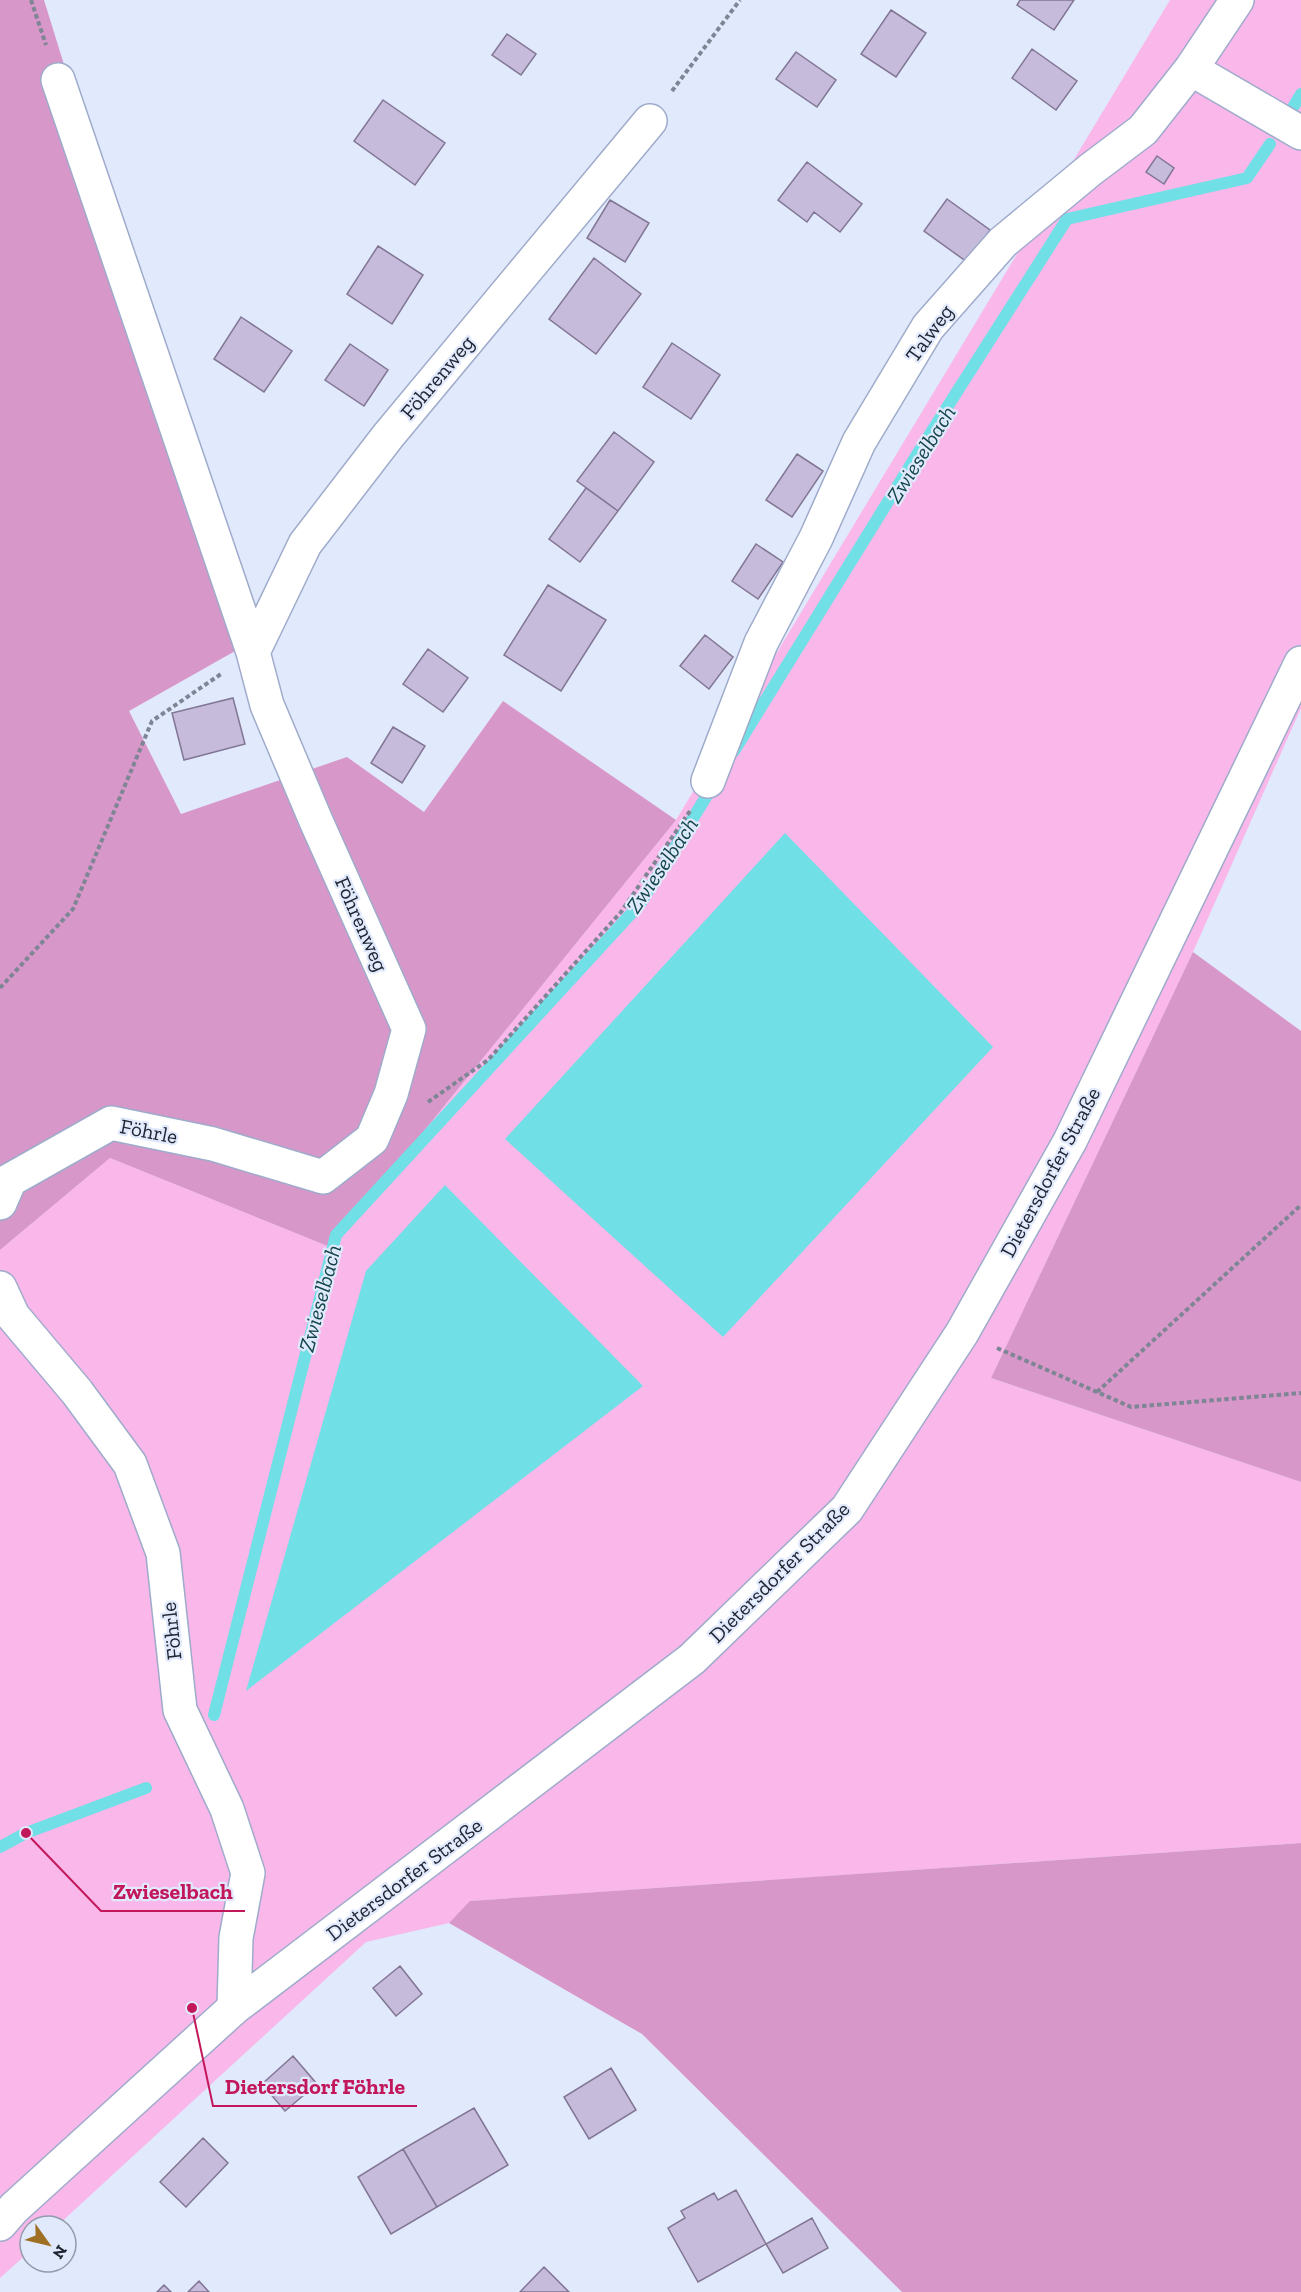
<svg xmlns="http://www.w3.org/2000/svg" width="1301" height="2292" viewBox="0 0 1301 2292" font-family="'Zilla Slab',serif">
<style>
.green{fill:#f9b7ea}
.forest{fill:#d897c9}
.water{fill:#71dfe6}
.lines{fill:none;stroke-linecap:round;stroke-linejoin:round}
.stream{stroke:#71dfe6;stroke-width:12}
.building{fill:#c7bbdc;stroke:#817694;stroke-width:1.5}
.street-casing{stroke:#9eabca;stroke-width:36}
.secondary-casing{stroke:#9eabca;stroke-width:36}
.path{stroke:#7e8595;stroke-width:4;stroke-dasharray:4.5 3;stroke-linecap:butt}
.street{stroke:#fff;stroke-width:33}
.secondary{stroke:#fff;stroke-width:33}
.labels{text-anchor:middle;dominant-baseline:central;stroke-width:4.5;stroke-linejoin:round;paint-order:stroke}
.street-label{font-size:21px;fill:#202531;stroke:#e1e9fd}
.water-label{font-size:22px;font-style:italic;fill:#134649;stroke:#e1e9fd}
.leader{fill:none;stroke:#c2185b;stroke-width:2}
.callout-dot{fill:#c2185b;stroke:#e1e9fd;stroke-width:2}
.callout-label{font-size:22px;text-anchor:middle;font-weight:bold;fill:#c2185b;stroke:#e1e9fd;stroke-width:4.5;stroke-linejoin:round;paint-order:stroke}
</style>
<rect width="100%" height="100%" fill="#e1e9fd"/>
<path class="green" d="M1170,0H1301V708L1193,952L991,1378L1301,1482V1843L471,1901L449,1923L366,1942L57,2226H30V2251L0,2278V1250L110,1158L330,1247L676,820Z"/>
<path class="forest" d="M0,0H44L244,646L129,711L181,814L347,757L424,812L503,701L676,820L330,1247L110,1158L0,1250Z
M1193,952L1301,1031V1482L991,1378Z
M1301,1843V2292H902L642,2034L449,1923L470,1901Z"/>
<path class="water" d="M785,833L993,1047L723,1337L505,1139Z
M445,1185L643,1386L246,1691L366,1271Z"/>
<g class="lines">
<path class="stream" d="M1292,109L1301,94
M734,751L918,453L1067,219L1247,178L1270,144
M214,1715L336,1235L640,904L714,784
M0,1847L26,1833L146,1788"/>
</g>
<path class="building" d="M1020,0H1074L1054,30L1017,5Z
M891,10L926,33L896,77L861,54Z
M507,34L536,54L521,75L492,55Z
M1032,49L1077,81L1056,110L1012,78Z
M796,52L836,80L817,107L776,79Z
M383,100L445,143L415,185L354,141Z
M1157,156L1174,168L1164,184L1146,172Z
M807,162L862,204L840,232L814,212L807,222L778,200Z
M947,199L990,230L967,262L924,231Z
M610,200L649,223L625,262L587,238Z
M378,246L423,275L392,324L347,294Z
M594,258L641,294L596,354L549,319Z
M241,317L292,351L264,392L214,359Z
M672,343L720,375L691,419L643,387Z
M350,344L388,370L364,406L325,380Z
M614,432L654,462L618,511L577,481Z
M797,454L823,471L792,517L766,500Z
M586,488L618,511L580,562L549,539Z
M756,544L783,562L758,599L732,581Z
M548,585L606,620L561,691L504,655Z
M705,635L733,657L709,689L680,666Z
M428,649L468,678L443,712L403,684Z
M233,698L245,744L184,760L172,713Z
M393,727L425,746L402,783L371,763Z
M400,1966L422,1994L396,2016L373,1988Z
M293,2056L317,2084L285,2111L262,2084Z
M611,2068L636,2110L589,2139L564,2097Z
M474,2108L508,2165L437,2207L403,2149Z
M203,2138L228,2163L186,2207L160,2182Z
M403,2149L437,2207L391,2234L358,2177Z
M736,2190L766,2244L698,2282L668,2228L685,2218L681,2211L714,2193L718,2200Z
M812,2218L828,2248L783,2273L766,2244Z
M544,2267L569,2292H520Z
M199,2281L209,2292H188Z
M164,2285L171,2292H157Z"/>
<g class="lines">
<g class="street-casing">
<path id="street" d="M1191,69L1301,133
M58,80L253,652
M708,781L761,643L816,538L859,442L928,327L1003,242L1090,170L1143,130L1191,69L1237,0
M0,1203L10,1180L111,1123L213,1144L323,1177L372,1139L391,1094L409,1029L316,821L267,705L253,652L305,544L388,436L650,121
M0,1288L13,1316L77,1392L130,1464L163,1553L180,1710L227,1809L248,1873L236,1938L234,2008"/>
</g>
<g class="secondary-casing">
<path id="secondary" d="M0,2224L14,2208L234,2008L692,1659L847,1509L962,1333L1070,1141L1301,663"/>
</g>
<path class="path" d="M31,0L46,45
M672,91L740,0
M0,988L73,909L152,721L221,674
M428,1102L488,1060L621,912L690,811
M997,1348L1131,1407L1301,1393
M1097,1392L1301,1205"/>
<use href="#street" class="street"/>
<use href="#secondary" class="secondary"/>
</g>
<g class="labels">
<g class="street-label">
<text transform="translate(929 333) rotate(-54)">Talweg</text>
<text transform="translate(437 377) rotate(-50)">Föhrenweg</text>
<text transform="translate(362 924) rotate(66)">Föhrenweg</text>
<text transform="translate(149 1131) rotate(11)">Föhrle</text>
<text transform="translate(1050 1172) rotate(-62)">Dietersdorfer Straße</text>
<text transform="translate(779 1572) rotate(-45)">Dietersdorfer Straße</text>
<text transform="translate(171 1631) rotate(-96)">Föhrle</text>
<text transform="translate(404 1879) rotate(-37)">Dietersdorfer Straße</text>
</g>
<g class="water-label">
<text transform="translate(921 454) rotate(-58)">Zwieselbach</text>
<text transform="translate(662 865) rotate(-56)">Zwieselbach</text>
<text transform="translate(320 1298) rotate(-75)">Zwieselbach</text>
</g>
</g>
<path class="leader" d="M26 1833L101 1911H245M192 2008L213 2106H417"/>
<g class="callout-dot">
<circle cx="26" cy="1833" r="6"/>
<circle cx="192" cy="2008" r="6"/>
</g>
<g class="callout-label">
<text x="173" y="1899">Zwieselbach</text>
<text x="315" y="2094">Dietersdorf Föhrle</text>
</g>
<g transform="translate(48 2244) rotate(124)"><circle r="28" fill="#e1e9fd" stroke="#949bab" stroke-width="1.5"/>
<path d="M0-4.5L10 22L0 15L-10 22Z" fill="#9f7023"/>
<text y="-9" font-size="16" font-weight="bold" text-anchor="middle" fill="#202531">N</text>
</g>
</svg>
